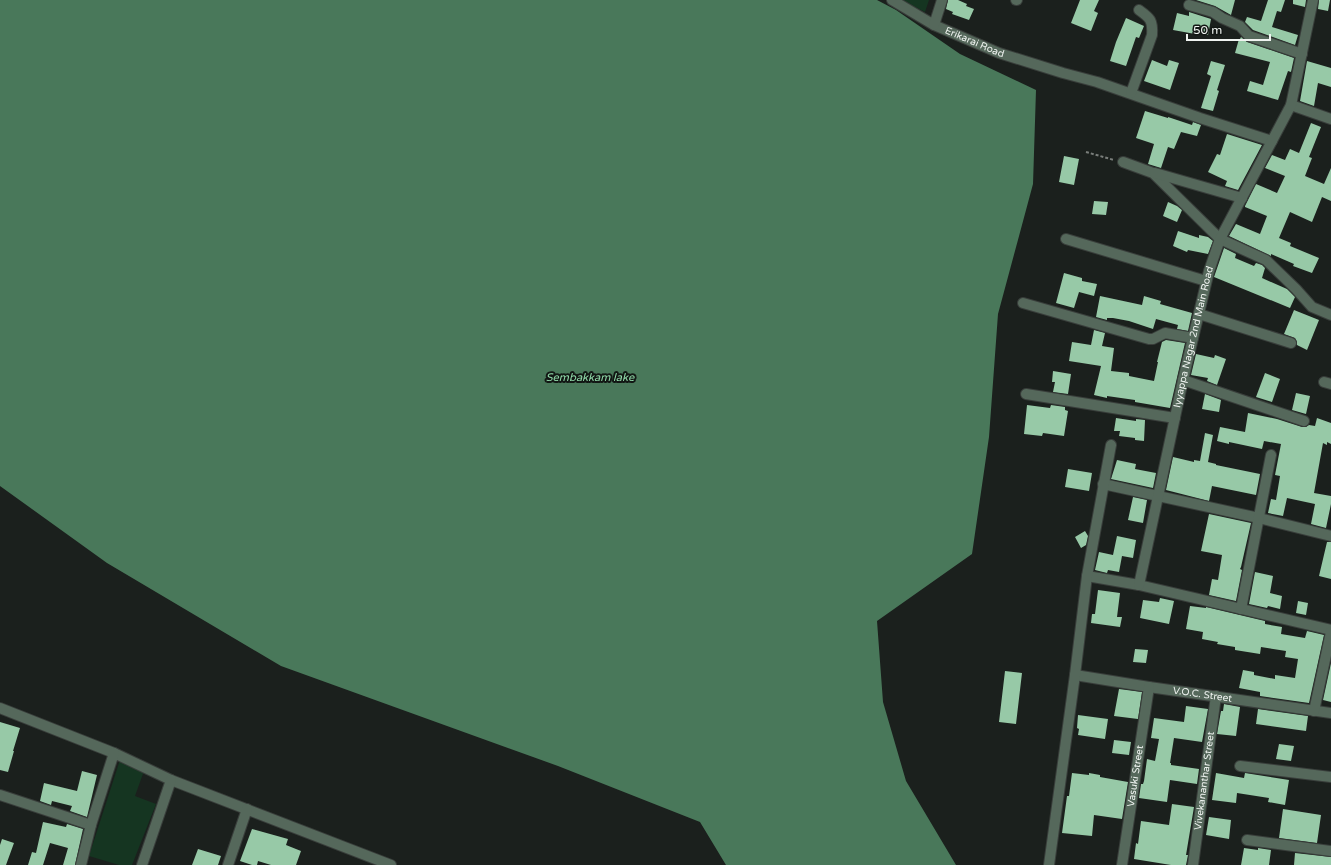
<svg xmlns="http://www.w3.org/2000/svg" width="1331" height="865" viewBox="0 0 1331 865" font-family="'Varela Round',sans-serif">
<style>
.green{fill:#153521}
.water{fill:#49785a}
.building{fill:#97c9a7}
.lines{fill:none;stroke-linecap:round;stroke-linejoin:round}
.minor-casing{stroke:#393e3b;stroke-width:12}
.path{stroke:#7a7e7b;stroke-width:2;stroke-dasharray:3 2;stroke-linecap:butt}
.minor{stroke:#55685b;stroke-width:10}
.labels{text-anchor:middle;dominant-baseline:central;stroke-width:4;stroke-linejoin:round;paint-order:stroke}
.street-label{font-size:10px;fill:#f0f4f1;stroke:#121714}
.water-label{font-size:11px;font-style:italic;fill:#92dcab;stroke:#121714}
</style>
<rect width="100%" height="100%" fill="#1b201d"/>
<path class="green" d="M901,0H929L925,12Z
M120,760L144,771L135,796L156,804L132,865H119L89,856Z"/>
<path class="water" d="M0,0H877L896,10L960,54L1036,90L1033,184L998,314L989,437L972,554L877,621L883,702L906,781L956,865H726L700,822L558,766L281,666L107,563L0,486Z"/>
<path class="building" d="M948,0H958L967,4L966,6L974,9L969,20L952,14L953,12L946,9Z
M1080,0H1099L1094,11L1098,13L1091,31L1071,23Z
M1196,0H1235L1231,15L1215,6Z
M1268,0H1285L1281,12L1277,11L1272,27L1298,35L1295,45L1253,30L1245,22L1247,17L1261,21Z
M1293,0H1306L1305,7L1293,4Z
M1319,0H1330L1328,11L1318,9Z
M1189,12L1211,19L1208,35L1196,32L1195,34L1173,30L1177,13L1189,16Z
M1126,18L1144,26L1139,38L1136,37L1126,66L1110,61L1116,42Z
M1241,37L1247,42L1294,58L1291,72L1288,71L1278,100L1247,91L1250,81L1263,85L1270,62L1235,53L1239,39H1240Z
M1152,60L1167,66L1169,60L1179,63L1170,90L1144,81Z
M1211,61L1225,65L1217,90L1219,91L1213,111L1201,108L1211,76L1207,74Z
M1307,61L1331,68V87L1318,83L1314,106L1300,101Z
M1145,111L1168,118V117L1192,125L1193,122L1201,125L1197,136L1181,132L1174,149L1168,147L1161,168L1148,164L1154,144L1136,138Z
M1311,123L1321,127L1309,157L1312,158L1305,176L1324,184L1331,168V201L1322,197L1312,222L1290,212L1279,238L1291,243L1290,246L1319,258L1312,273L1293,266L1294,264L1271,254V256L1229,236L1236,224L1260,234L1267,216L1245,207V206L1256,184L1277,193L1285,176L1265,168L1272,155L1285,160L1290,149L1299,153Z
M1227,134L1262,145L1238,190L1225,186L1227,181L1208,172L1217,154L1220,155Z
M1064,156L1079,159L1074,185L1059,182Z
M1094,201L1108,202L1106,215L1092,214Z
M1168,202L1177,206L1182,210L1177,222L1163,216Z
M1178,231L1199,238V235L1208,237L1213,241L1208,254L1188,250L1187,252L1173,246Z
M1224,248L1236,254L1235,258L1254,266L1256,263L1262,265L1265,268L1262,278L1287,289L1295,297L1290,308L1214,277Z
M1064,273L1082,278V281L1097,284L1094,296L1079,292L1074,308L1056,303Z
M1100,296L1142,305L1144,296L1161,301L1160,304L1192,313L1188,331L1177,329L1178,325L1156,319L1153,329L1129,321L1113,318H1107V320L1096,317Z
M1294,310L1319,320L1307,350L1297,345V342L1295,338L1284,334Z
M1094,330L1105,333L1102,346L1114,348L1111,371L1129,373V376L1154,381L1158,362H1157L1162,342L1166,340L1185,343L1170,408L1135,402V400L1107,396V398L1094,395L1101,366L1069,361L1072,342L1091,345Z
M1196,354L1214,358L1215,355L1226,359L1217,385L1207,381L1208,378L1191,375Z
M1053,371L1071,374L1068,394L1053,392L1055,382H1052Z
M1265,373L1280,379L1272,402L1256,397Z
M1296,393L1310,396L1306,414L1292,410Z
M1205,394L1221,400L1219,412L1202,409Z
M1027,405L1050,408L1051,405L1065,407V410L1068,411L1064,436L1043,433L1042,436L1024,434Z
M1248,413L1277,419L1302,427H1306L1309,425L1315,426L1317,418L1331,423V444L1327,442V445L1323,443L1314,493L1331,496V504L1326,528L1311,524L1315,504L1287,498L1283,516L1268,513L1271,499L1276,500L1280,476L1275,475L1281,444L1264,441L1262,449L1229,442V444L1217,441L1220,427L1245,432Z
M1116,418L1136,421V419L1145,420L1144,441L1135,440V438L1119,436L1120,431H1114Z
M1205,433L1213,435L1208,462L1216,464V465L1260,474L1256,495L1212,486L1209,501L1166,490L1173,457L1194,462V460L1200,461Z
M1117,460L1136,464L1135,469L1156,473L1153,488L1111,479Z
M1068,469L1092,473L1089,491L1065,487Z
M1133,497L1147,500L1143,523L1128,520Z
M1209,514L1251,523L1241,567L1240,569L1242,570L1236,601L1209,595L1212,579L1218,580L1222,555L1201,551Z
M1085,531L1088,536L1086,545L1081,548L1075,537Z
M1117,536L1136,540L1133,558L1122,556L1119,572L1108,570L1107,573L1095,570L1099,552L1113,555Z
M1327,542H1331V579L1319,576Z
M1255,572L1273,576L1270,593L1282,596L1280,609L1268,606L1267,608L1249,604Z
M1098,590L1120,593L1117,617H1122L1120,627L1091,623L1092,614H1095Z
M1160,598L1174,601L1169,624L1140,618L1143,600L1159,602Z
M1298,601L1308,603L1306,615L1296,613Z
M1190,606L1206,608V607L1265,621V624L1282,627L1281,634L1305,638L1307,631L1324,635L1309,703L1260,696V692L1239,688L1243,670L1254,672V675L1275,679V675L1295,678L1298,659L1285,657L1286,651L1261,647L1260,654L1235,650V647L1217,644L1218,642L1202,639L1203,632L1186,629Z
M1135,649L1148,650L1146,663L1133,662Z
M1331,663V702L1323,700Z
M1005,671L1022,673L1016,724L999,722Z
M1119,689L1142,692L1138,719L1114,716Z
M1224,704L1240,707L1236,736L1217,734L1221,711H1223Z
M1186,706L1208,709L1202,742L1174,738L1170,763H1171V765L1199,769L1197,784L1170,780L1167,802L1139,798L1141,784H1143L1144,781L1147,759L1155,761L1159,739L1151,738L1154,718L1184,722Z
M1258,709L1308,716L1306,731L1256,724Z
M1078,715L1108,719L1105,739L1078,735L1079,729L1077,728Z
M0,722L20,728L13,751H14L8,772L0,770Z
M1114,740L1131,742L1129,755L1112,753Z
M1279,744L1294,746L1291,761L1276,759Z
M82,771L97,775L87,817L70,811L72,806L52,801L51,805L40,801L44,783L77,791Z
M1072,773L1089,775V773L1100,775V777L1128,782L1122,819L1094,815L1092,836L1062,833L1067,796H1069Z
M1216,773L1244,778L1245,773L1289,780L1285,805L1268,802L1269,798L1237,793L1236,803L1212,800Z
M1172,804L1194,807L1186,855H1188L1186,865H1171L1134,859L1136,843L1138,844L1141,821L1169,825Z
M1283,809L1321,815L1317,843L1279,838Z
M1209,817L1231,820L1229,839L1206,835Z
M43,822L66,827L67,824L83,829L75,865H63L68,848L50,843L43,865H28L32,852L36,853Z
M252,829L288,839L286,845L301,851L296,865H271L258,861L257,865H252L240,861Z
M2,839L14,843L6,865H0V845Z
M1244,848L1258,850V848L1271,850L1269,865H1241Z
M198,849L221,856L218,865H192Z
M1295,853L1331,857V865H1294Z"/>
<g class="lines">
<g class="minor-casing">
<g id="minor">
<path id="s1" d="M892,0L934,25L999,53L1063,73L1097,82L1200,118L1272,141"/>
<path d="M1016,0H1017"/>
<path d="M1189,5L1213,12L1222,18L1240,26L1249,36L1302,54"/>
<path d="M934,25L942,0"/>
<path d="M1131,93L1152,35C1153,20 1150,18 1139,10"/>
<path d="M1291,105L1331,119"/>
<path d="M1123,162L1153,173L1220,239L1266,260L1296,289L1312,307L1331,315"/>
<path d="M1155,173L1242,198"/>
<path d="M1066,239L1206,281"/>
<path d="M1023,303L1149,339H1153L1165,333L1193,338"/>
<path d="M1199,314L1291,343"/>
<path d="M1183,380L1304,421"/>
<path d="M1324,382L1331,384"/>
<path d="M1026,394L1175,418"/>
<path d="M1103,484L1259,518L1331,536"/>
<path d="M1087,576L1139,585L1331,630"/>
<path id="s2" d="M1139,585L1183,380L1209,271L1220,239L1291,105L1313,0"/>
<path d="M1241,609L1271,455"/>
<path id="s3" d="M1075,675L1149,687L1331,713"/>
<path d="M0,708L114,753L171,780L391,865"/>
<path d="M1314,711L1331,632"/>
<path d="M1240,766L1331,777"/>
<path d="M0,795L91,825"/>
<path d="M1247,840L1331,851"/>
<path d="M81,865L91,825L114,753"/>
<path d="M142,865L171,780"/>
<path d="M228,865L247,809"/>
<path d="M1049,865L1075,675L1087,576L1111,445"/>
<path id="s4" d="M1122,865L1149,687"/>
<path id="s5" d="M1193,865L1216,696"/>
</g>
</g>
<path class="path" d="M1086,152L1114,160"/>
<use href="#minor" class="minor"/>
</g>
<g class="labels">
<g class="street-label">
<text stroke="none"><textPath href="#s1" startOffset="93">Erikarai Road</textPath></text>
<text stroke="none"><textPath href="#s2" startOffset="254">Iyyappa Nagar 2nd Main Road</textPath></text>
<text stroke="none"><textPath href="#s3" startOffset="129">V.O.C. Street</textPath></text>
<text stroke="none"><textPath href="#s4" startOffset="90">Vasuki Street</textPath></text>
<text stroke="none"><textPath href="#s5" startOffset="85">Vivekananthar Street</textPath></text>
</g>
<g class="water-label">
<text x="590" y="377">Sembakkam lake</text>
</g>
</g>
<path d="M1187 34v6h83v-6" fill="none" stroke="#f0f4f1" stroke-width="2"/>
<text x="1193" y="34" font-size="12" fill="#f0f4f1" stroke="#121714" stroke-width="3" paint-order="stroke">50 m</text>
</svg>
